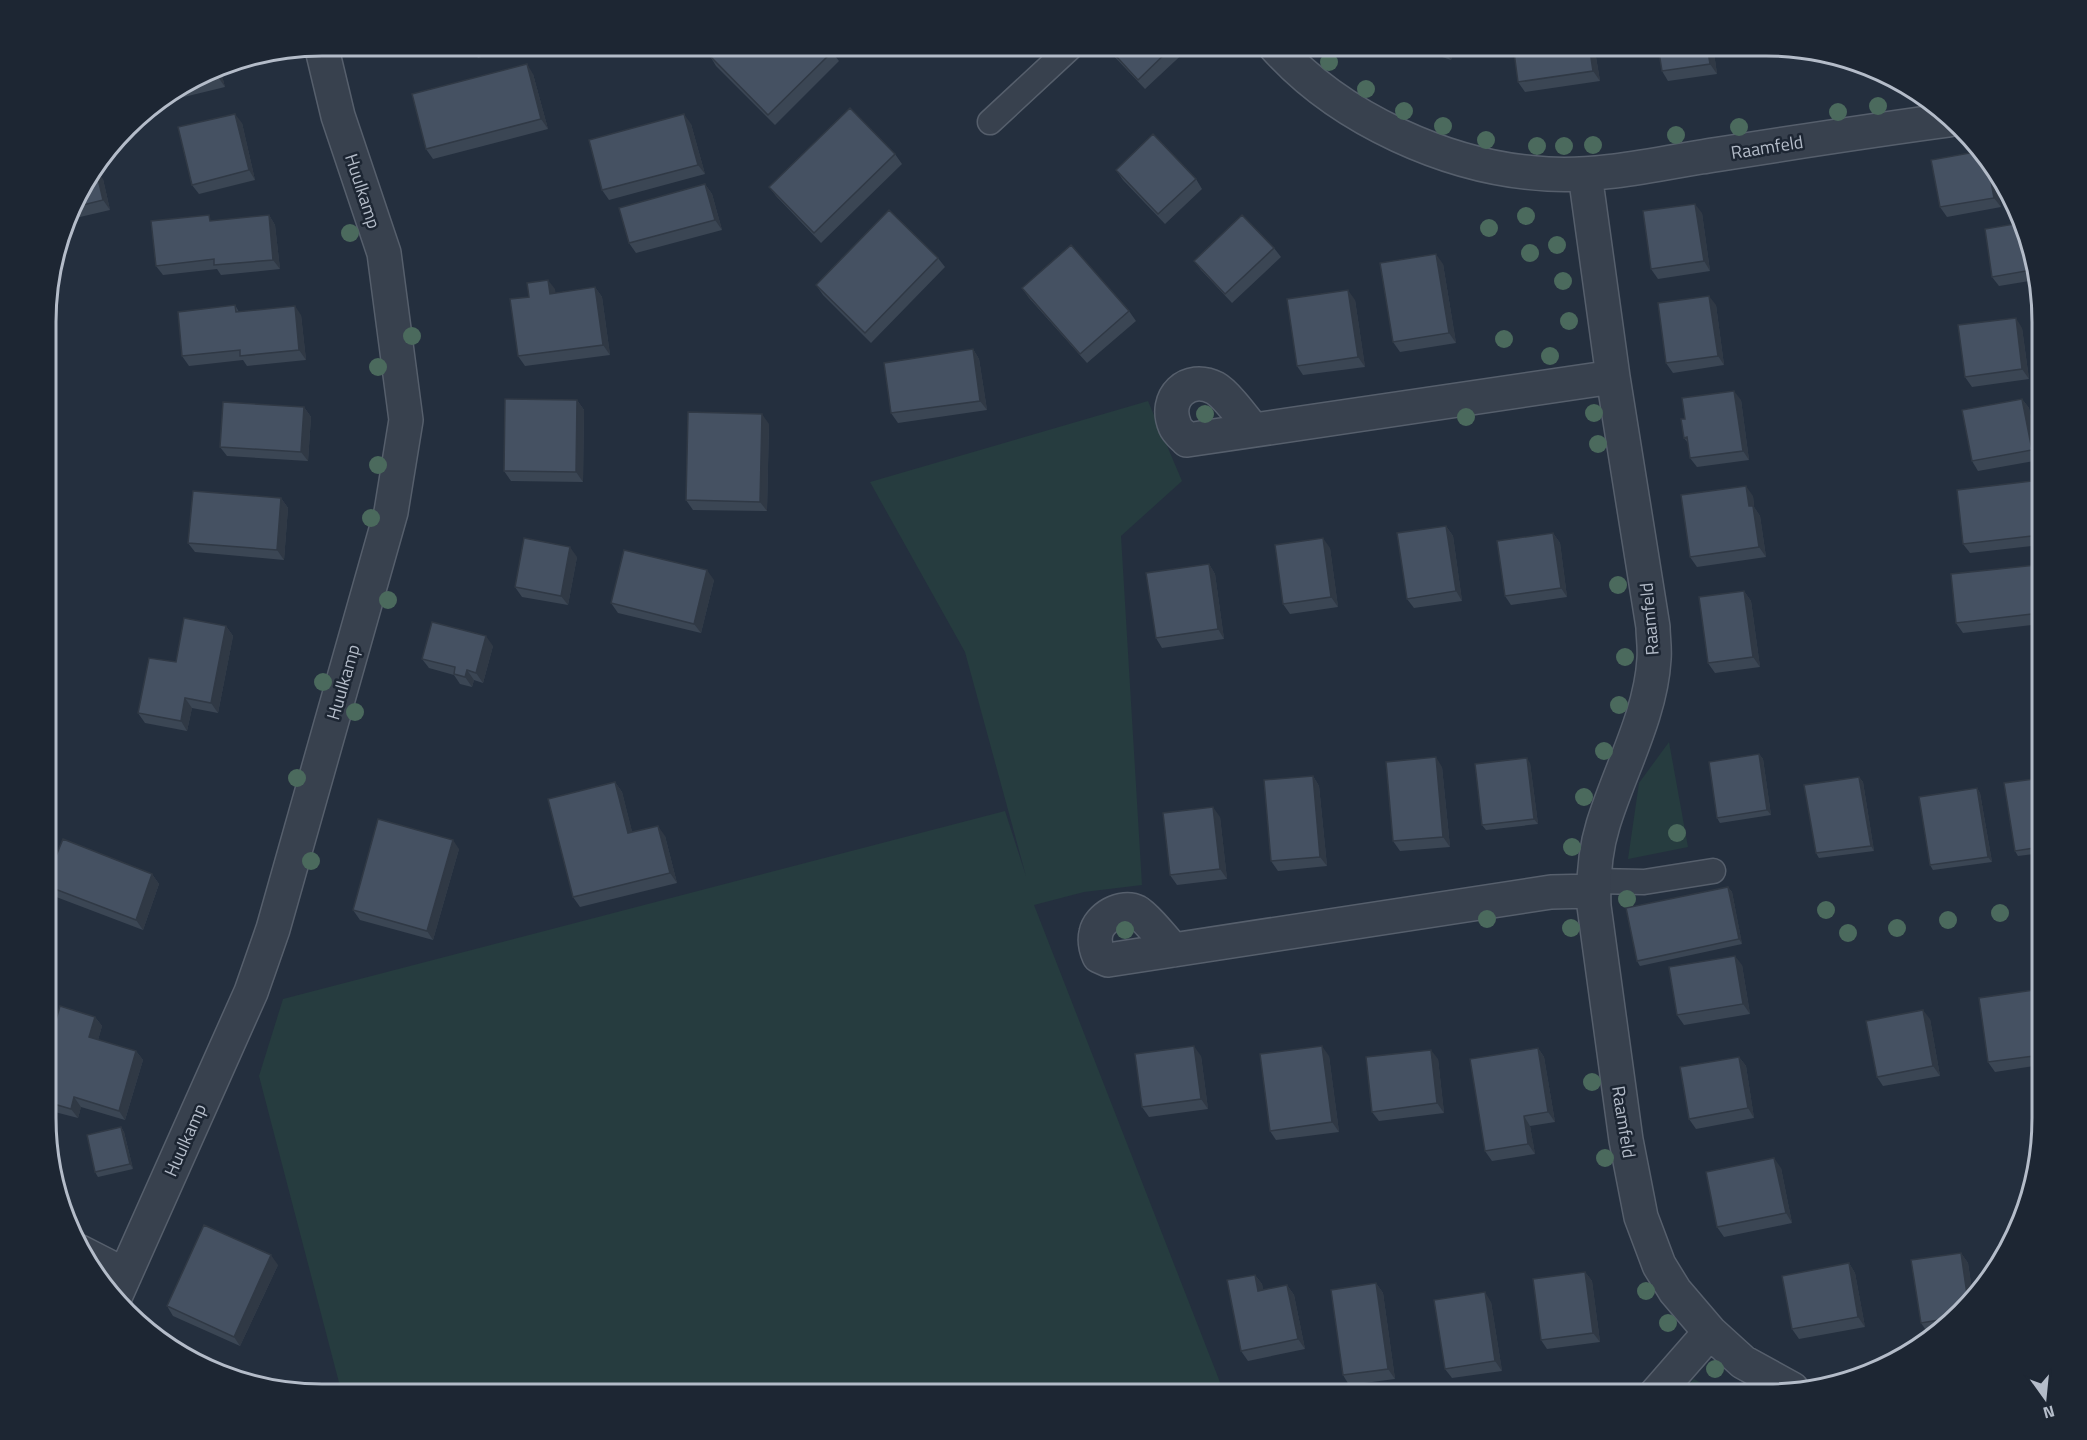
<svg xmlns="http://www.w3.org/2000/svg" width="2087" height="1440" viewBox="0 0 2087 1440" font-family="'Titillium Web',sans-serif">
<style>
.green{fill:#263c3f}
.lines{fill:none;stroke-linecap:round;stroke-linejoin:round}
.service-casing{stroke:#565f6c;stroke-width:27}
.minor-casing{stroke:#565f6c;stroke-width:36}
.service{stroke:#38414e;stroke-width:24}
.minor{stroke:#38414e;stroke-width:33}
.tree{fill:#4b6a5d}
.wall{fill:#3b4654}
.shaded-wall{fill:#303945}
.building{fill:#455162;stroke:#303945;stroke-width:1.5}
.labels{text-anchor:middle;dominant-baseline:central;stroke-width:5;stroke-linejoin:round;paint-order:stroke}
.street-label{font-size:18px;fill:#b4bcc9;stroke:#1d2633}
.rim{fill:none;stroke:#b4bcc9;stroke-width:3}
</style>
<rect width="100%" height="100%" fill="#242f3e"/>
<path class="green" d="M1148,401L1182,481L1121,536L1142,885L1084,892L1034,905L1225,1395L342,1394L259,1076L283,999L1005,811L1026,876L965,652L870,482Z
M1669,742L1688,847L1628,859L1639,783Z
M1694,1379L1721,1395H1677Z"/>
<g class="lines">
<g class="service-casing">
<path id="service" d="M990,122L1073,45
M1594,881L1644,882L1713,871"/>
</g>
<g class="minor-casing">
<path id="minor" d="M1274,45C1339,119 1450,169 1548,174C1599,177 1650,165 1701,157C1784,144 1866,131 1949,120
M1585,174L1613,377L1653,627C1653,637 1655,648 1654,659C1651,715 1619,772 1603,825C1595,851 1593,879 1594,906L1626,1140L1641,1217L1659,1265L1675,1291L1710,1332L1743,1362L1792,1389
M1253,430C1245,420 1226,394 1215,388C1188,374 1163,398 1175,426C1177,431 1183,436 1187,440L1613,377
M1173,950C1166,942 1145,916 1137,912C1122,904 1099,918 1096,933C1094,941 1096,949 1099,956L1108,960L1551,892L1593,891
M80,1252L125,1275
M116,1295L251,992L273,929L391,512L406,420L384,253L338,116L321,45
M1655,1395L1710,1332"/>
</g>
<use href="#service" class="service"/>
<use href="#minor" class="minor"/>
</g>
<g class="tree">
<circle cx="1329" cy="62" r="9"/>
<circle cx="1366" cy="89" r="9"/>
<circle cx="1878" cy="106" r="9"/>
<circle cx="1404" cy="111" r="9"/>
<circle cx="1838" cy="112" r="9"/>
<circle cx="1443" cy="126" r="9"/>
<circle cx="1739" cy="127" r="9"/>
<circle cx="1676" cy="135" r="9"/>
<circle cx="1486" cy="140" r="9"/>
<circle cx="1593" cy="145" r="9"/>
<circle cx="1537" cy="146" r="9"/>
<circle cx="1564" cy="146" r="9"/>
<circle cx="1526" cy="216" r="9"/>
<circle cx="1489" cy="228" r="9"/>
<circle cx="350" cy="233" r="9"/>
<circle cx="1557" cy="245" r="9"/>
<circle cx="1530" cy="253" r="9"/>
<circle cx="1563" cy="281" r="9"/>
<circle cx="1569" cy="321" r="9"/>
<circle cx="412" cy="336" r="9"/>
<circle cx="1504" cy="339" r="9"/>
<circle cx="1550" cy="356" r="9"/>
<circle cx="378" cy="367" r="9"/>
<circle cx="1594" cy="413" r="9"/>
<circle cx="1205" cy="414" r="9"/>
<circle cx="1466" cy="417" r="9"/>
<circle cx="1598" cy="444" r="9"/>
<circle cx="378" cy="465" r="9"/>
<circle cx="371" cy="518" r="9"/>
<circle cx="1618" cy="585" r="9"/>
<circle cx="388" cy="600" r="9"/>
<circle cx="1625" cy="657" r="9"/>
<circle cx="323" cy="682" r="9"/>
<circle cx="1619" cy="705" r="9"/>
<circle cx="355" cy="712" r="9"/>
<circle cx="1604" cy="751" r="9"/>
<circle cx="297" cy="778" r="9"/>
<circle cx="1584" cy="797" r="9"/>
<circle cx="1677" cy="833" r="9"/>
<circle cx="1572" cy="847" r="9"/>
<circle cx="311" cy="861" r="9"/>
<circle cx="1627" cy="899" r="9"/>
<circle cx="1826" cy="910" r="9"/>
<circle cx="2000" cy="913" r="9"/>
<circle cx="1487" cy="919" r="9"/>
<circle cx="1948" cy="920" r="9"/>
<circle cx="1571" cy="928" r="9"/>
<circle cx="1897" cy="928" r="9"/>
<circle cx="1125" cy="930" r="9"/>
<circle cx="1848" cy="933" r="9"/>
<circle cx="1592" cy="1082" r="9"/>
<circle cx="1605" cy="1158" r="9"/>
<circle cx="1646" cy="1291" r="9"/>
<circle cx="1668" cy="1323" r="9"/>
<circle cx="1715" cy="1369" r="9"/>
</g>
<path class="wall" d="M470,45H522L478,58L471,48Z
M543,45H579L549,54Z
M1105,45H1188L1190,47L1145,89L1110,52Z
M1407,45H1456L1451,60Z
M1513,45H1594L1600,81L1525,92L1518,82Z
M1713,46L1717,74L1668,81L1662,71Z
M1752,46H1781L1755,49Z
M761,50L832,52L839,61L775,125L716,66L710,56Z
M219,65L225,87L155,104L216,66Z
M533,74L548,129L433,159L426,149Z
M242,123L255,180L199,194L192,185Z
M691,124L705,174L609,200L602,190Z
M1975,152L2001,207L1947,217L1940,207Z
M895,154L902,164L821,243L776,196L769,187Z
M1116,170L1196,179L1202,189L1165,224L1123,180Z
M103,179L110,210L67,220L74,199Z
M705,184L712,194L722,230L636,253L629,243Z
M1702,213L1710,271L1658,279L1651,269Z
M269,215L275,225L280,269L221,275L217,269L163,275L156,266L213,221Z
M2020,223L2035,280L1999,286L1992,277Z
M1274,248L1281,257L1232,303L1201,270L1194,261Z
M938,258L945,267L871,343L823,295L816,285Z
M1443,264L1456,343L1400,352L1393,342Z
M595,287L602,297L610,355L525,366L518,356L529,297L555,289V293Z
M1022,288L1129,311L1136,321L1087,363L1029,298Z
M1355,300L1365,367L1303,375L1297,366Z
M235,305L239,312L301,315L306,360L247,366L243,360L189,366L182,356Z
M1716,305L1724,365L1673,373L1666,363Z
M2022,328L2029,379L1972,387L1965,377Z
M973,349L979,359L987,410L898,423L891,413Z
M2022,399L2029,408L2039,460L1978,471L1972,461Z
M577,400L584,410L583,482L511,481L504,471Z
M1741,400L1749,460L1697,467L1690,458L1688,443L1684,438L1685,419Z
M304,407L311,417L308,461L227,456L220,447Z
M769,424L767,511L693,510L686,500Z
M2041,480V545L1970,553L1963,544Z
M1753,496L1754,507L1760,516L1766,557L1697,567L1690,557Z
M281,498L288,508L284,560L195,552L188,543Z
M1446,526L1453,536L1462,601L1414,608L1407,599Z
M1553,533L1560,543L1567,597L1511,605L1505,596Z
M1330,548L1338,607L1290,614L1283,604Z
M577,557L568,605L522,597L515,587Z
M1209,564L1215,574L1224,639L1162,648L1156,638Z
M2037,565L2041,572V624L1963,633L1956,623Z
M714,580L701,633L618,613L611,603Z
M1744,591L1751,601L1760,667L1715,673L1708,663Z
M226,626L233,636L218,713L192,708L187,731L145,723L138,713L176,662Z
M493,646L483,683L474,680L472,687L460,684L454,675L429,668L422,659Z
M1759,754L1763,759L1771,815L1720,823L1717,818Z
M1530,763L1538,824L1486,830L1482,825Z
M1442,767L1450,847L1400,851L1393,841Z
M1313,776L1319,786L1327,866L1278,871L1271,861Z
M1859,777L1863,782L1874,851L1819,858L1816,853Z
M2041,778V853L2018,856L2015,851Z
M615,782L622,792L632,832L665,836L677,883L580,907L573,897Z
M1977,788L1980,793L1992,862L1933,870L1930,865Z
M1220,817L1227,879L1177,885L1170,875Z
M459,849L433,940L360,920L353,910Z
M152,874L159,884L143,930L51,895L47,889V878Z
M1728,887L1732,892L1742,944L1640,966L1637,961Z
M1742,965L1750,1014L1684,1025L1677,1015Z
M2041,989V1065L1995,1072L1988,1062Z
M95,1017L102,1026L98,1040L136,1051L143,1060L125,1120L81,1107L78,1118L47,1110V1051Z
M1930,1019L1940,1076L1883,1086L1877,1077Z
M1538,1048L1544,1057L1555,1122L1530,1126L1535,1154L1492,1161L1485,1151Z
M1201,1056L1208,1109L1149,1117L1142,1107Z
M1329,1056L1339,1132L1276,1140L1270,1131Z
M1739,1057L1746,1066L1754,1118L1696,1129L1689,1119Z
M1438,1059L1444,1113L1379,1121L1372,1112Z
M121,1127L124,1132L133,1169L98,1177L95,1172Z
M1781,1168L1792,1223L1724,1237L1717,1227Z
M1961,1253L1968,1263L1973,1297L1928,1333L1921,1323Z
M1849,1263L1855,1273L1865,1327L1799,1339L1792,1329Z
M278,1265L240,1346L173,1316L167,1306Z
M1585,1272L1592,1281L1600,1342L1547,1349L1541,1340Z
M1255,1275L1262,1284L1263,1290L1287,1285L1294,1295L1305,1349L1248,1361L1241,1351Z
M1376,1283L1383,1293L1395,1379L1349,1385L1343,1375Z
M1491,1302L1502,1371L1452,1378L1445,1369Z"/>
<path class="shaded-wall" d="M1446,45H1456L1451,60L1444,51Z
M1589,45H1594L1600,81L1593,71Z
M1707,46H1713L1717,74L1710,64Z
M527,64L533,74L548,129L541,119Z
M219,65L225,87L218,77L215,66Z
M235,114L242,123L255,180L249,170Z
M684,114L691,124L705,174L698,165Z
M96,170L103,179L110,210L103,200Z
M1989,170L1996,177L2001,207L1994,198Z
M705,184L712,194L722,230L715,220Z
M1695,204L1702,213L1710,271L1704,261Z
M269,215L275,225L280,269L273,260Z
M1436,254L1443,264L1456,343L1449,333Z
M548,280L555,289L557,304L550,294Z
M595,287L602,297L610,355L603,345Z
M1348,290L1355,300L1365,367L1358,357Z
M1709,296L1716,305L1724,365L1718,356Z
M295,306L301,315L306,360L299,350Z
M2016,318L2022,328L2029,379L2022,369Z
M973,349L979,359L987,410L980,401Z
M1734,391L1741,400L1749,460L1743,451Z
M2022,399L2029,408L2039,460L2032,450Z
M577,400L584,410L583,482L576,472Z
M304,407L311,417L308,461L301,452Z
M762,414L769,424L767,511L760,502Z
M1746,486L1753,496L1754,507L1760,516L1766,557L1759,547L1749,506Z
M281,498L288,508L284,560L277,550Z
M1446,526L1453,536L1462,601L1456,591Z
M1553,533L1560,543L1567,597L1561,588Z
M1323,538L1330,548L1338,607L1331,597Z
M570,547L577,557L568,605L561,596Z
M1209,564L1215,574L1224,639L1218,629Z
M2037,565L2041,572V606Z
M707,570L714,580L701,633L694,624Z
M1744,591L1751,601L1760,667L1753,657Z
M226,626L233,636L218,713L211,703Z
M486,636L493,646L483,683L476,673Z
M467,670L474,680L472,687L465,677Z
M185,698L192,708L187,731L181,721Z
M1759,754L1763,759L1771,815L1767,810Z
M1436,757L1442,767L1450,847L1443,837Z
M1527,758L1530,763L1538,824L1534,819Z
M1313,776L1319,786L1327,866L1320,857Z
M1859,777L1863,782L1874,851L1871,846Z
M615,782L622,792L635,843L628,833Z
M1977,788L1980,793L1992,862L1988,857Z
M1213,807L1220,817L1227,879L1220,869Z
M658,826L665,836L677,883L670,873Z
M453,840L459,849L433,940L427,931Z
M152,874L159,884L143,930L136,920Z
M1728,887L1732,892L1742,944L1739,939Z
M1735,956L1742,965L1750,1014L1743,1004Z
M1923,1010L1930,1019L1940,1076L1933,1066Z
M95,1017L102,1026L96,1047L89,1037Z
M1194,1046L1201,1056L1208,1109L1201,1099Z
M1322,1046L1329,1056L1339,1132L1332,1122Z
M1538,1048L1544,1057L1555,1122L1548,1112Z
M1431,1050L1438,1059L1444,1113L1437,1103Z
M136,1051L143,1060L125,1120L119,1111Z
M1739,1057L1746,1066L1754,1118L1748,1108Z
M74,1097L81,1107L78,1118L71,1109Z
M1524,1116L1530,1126L1535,1154L1528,1144Z
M121,1127L124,1132L133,1169L130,1164Z
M1774,1158L1781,1168L1792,1223L1786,1213Z
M1961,1253L1968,1263L1973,1297L1968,1301Z
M271,1255L278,1265L240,1346L234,1337Z
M1849,1263L1855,1273L1865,1327L1858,1317Z
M1585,1272L1592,1281L1600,1342L1593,1333Z
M1255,1275L1262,1284L1265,1301L1258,1291Z
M1376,1283L1383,1293L1395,1379L1388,1369Z
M1287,1285L1294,1295L1305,1349L1298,1339Z
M1485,1292L1491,1302L1502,1371L1495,1361Z
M229,1370L236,1380V1381L226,1377Z"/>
<path class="building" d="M470,45H482L471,48Z
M721,45H756L761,50L765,45H825L832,52L768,115L710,56Z
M1106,45H1174L1138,80Z
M1429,45H1446L1444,51Z
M1513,45H1589L1593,71L1518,82Z
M1658,46H1707L1710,64L1662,71Z
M527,64L541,119L426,149L412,94Z
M215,66L218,77L186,85Z
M850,108L895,154L814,233L769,187Z
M235,114L249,170L192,185L178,127Z
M684,114L698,165L602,190L589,140Z
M1153,134L1196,179L1158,214L1116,170Z
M1975,152L1989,170L1994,198L1940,207L1931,160Z
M96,170L103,200L71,208L74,199Z
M705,184L715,220L629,243L619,208Z
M1695,204L1704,261L1651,269L1643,211Z
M889,210L938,258L865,333L816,285Z
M209,215L210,221L269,215L273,260L214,265V259L156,266L151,221Z
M1242,215L1274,248L1225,294L1194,261Z
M2020,223L2032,270L1992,277L1985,229Z
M1071,245L1129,311L1080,354L1022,288Z
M1436,254L1449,333L1393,342L1380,263Z
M548,280L550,294L595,287L603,345L518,356L510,299L529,297L527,283Z
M1348,290L1358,357L1297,366L1287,299Z
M1709,296L1718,356L1666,363L1658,303Z
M235,305L236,312L295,306L299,350L240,356V350L182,356L178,312Z
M2016,318L2022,369L1965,377L1958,325Z
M973,349L980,401L891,413L884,363Z
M1734,391L1743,451L1690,458L1687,437L1684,438L1681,419H1685L1682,398Z
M505,399L577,400L576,472L504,471Z
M2022,399L2032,450L1972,461L1962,410Z
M223,402L304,407L301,452L220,447Z
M688,412L762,414L760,502L686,500Z
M2041,480V535L1963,544L1957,490Z
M1746,486L1749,506H1753L1759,547L1690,557L1681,495Z
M193,491L281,498L277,550L188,543Z
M1446,526L1456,591L1407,599L1397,533Z
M1553,533L1561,588L1505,596L1497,541Z
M524,538L570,547L561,596L515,587Z
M1323,538L1331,597L1283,604L1275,545Z
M624,550L707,570L694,624L611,603Z
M1209,564L1218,629L1156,638L1146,573Z
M2037,565L2041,613L1956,623L1951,574Z
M1744,591L1753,657L1708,663L1699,597Z
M184,618L226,626L211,703L185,698L181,721L138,713L149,658L176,662Z
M432,622L486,636L476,673L467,670L465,677L454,674L455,667L422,659Z
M1759,754L1767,810L1717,818L1709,762Z
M1436,757L1443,837L1393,841L1386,762Z
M1527,758L1534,819L1482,825L1475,764Z
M1313,776L1320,857L1271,861L1264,780Z
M1859,777L1871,846L1816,853L1804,785Z
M2041,778V847L2015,851L2004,783Z
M615,782L628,833L658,826L670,873L573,897L548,799Z
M1977,788L1988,857L1930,865L1919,797Z
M1213,807L1220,869L1170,875L1163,813Z
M378,819L453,840L427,931L353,910Z
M63,839L152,874L136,920L47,886V878Z
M1728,887L1739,939L1637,961L1626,908Z
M1735,956L1743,1004L1677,1015L1669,967Z
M2041,989V1055L1988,1062L1979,998Z
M60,1006L95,1017L89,1037L136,1051L119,1111L74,1097L71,1109L47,1102V1051Z
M1923,1010L1933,1066L1877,1077L1866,1021Z
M1194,1046L1201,1099L1142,1107L1135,1054Z
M1322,1046L1332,1122L1270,1131L1260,1054Z
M1538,1048L1548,1112L1524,1116L1528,1144L1485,1151L1470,1059Z
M1431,1050L1437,1103L1372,1112L1366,1057Z
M1739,1057L1748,1108L1689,1119L1680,1067Z
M121,1127L130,1164L95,1172L87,1135Z
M1774,1158L1786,1213L1717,1227L1706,1172Z
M204,1225L271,1255L234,1337L167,1306Z
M1961,1253L1968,1301L1945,1319L1921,1323L1911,1260Z
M1849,1263L1858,1317L1792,1329L1782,1276Z
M1585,1272L1593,1333L1541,1340L1533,1279Z
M1255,1275L1258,1291L1287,1285L1298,1339L1241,1351L1227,1280Z
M1376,1283L1388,1369L1343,1375L1331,1290Z
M1485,1292L1495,1361L1445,1369L1434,1300Z
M162,1339L229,1370L226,1377L161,1342Z"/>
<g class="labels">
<g class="street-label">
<text transform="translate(1767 147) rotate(-9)">Raamfeld</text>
<text transform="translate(363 191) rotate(72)">Huulkamp</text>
<text transform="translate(1649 619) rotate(-95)">Raamfeld</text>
<text transform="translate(343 682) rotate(-74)">Huulkamp</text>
<text transform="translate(1624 1122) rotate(81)">Raamfeld</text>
<text transform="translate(185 1140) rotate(-66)">Huulkamp</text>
</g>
</g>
<path d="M0 0H2087V1440H0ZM322 56H1766A266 266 0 0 1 2032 322V1118A266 266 0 0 1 1766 1384H322A266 266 0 0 1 56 1118V322A266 266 0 0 1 322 56Z" fill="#1d2633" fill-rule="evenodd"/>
<path class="rim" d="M322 56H1766A266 266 0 0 1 2032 322V1118A266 266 0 0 1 1766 1384H322A266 266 0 0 1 56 1118V322A266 266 0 0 1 322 56Z"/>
<g transform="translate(2045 1398) rotate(165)" stroke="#1d2633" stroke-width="4.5" paint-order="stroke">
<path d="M0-4.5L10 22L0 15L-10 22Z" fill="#b4bcc9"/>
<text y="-9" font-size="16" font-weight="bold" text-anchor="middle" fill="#b4bcc9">N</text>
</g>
</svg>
